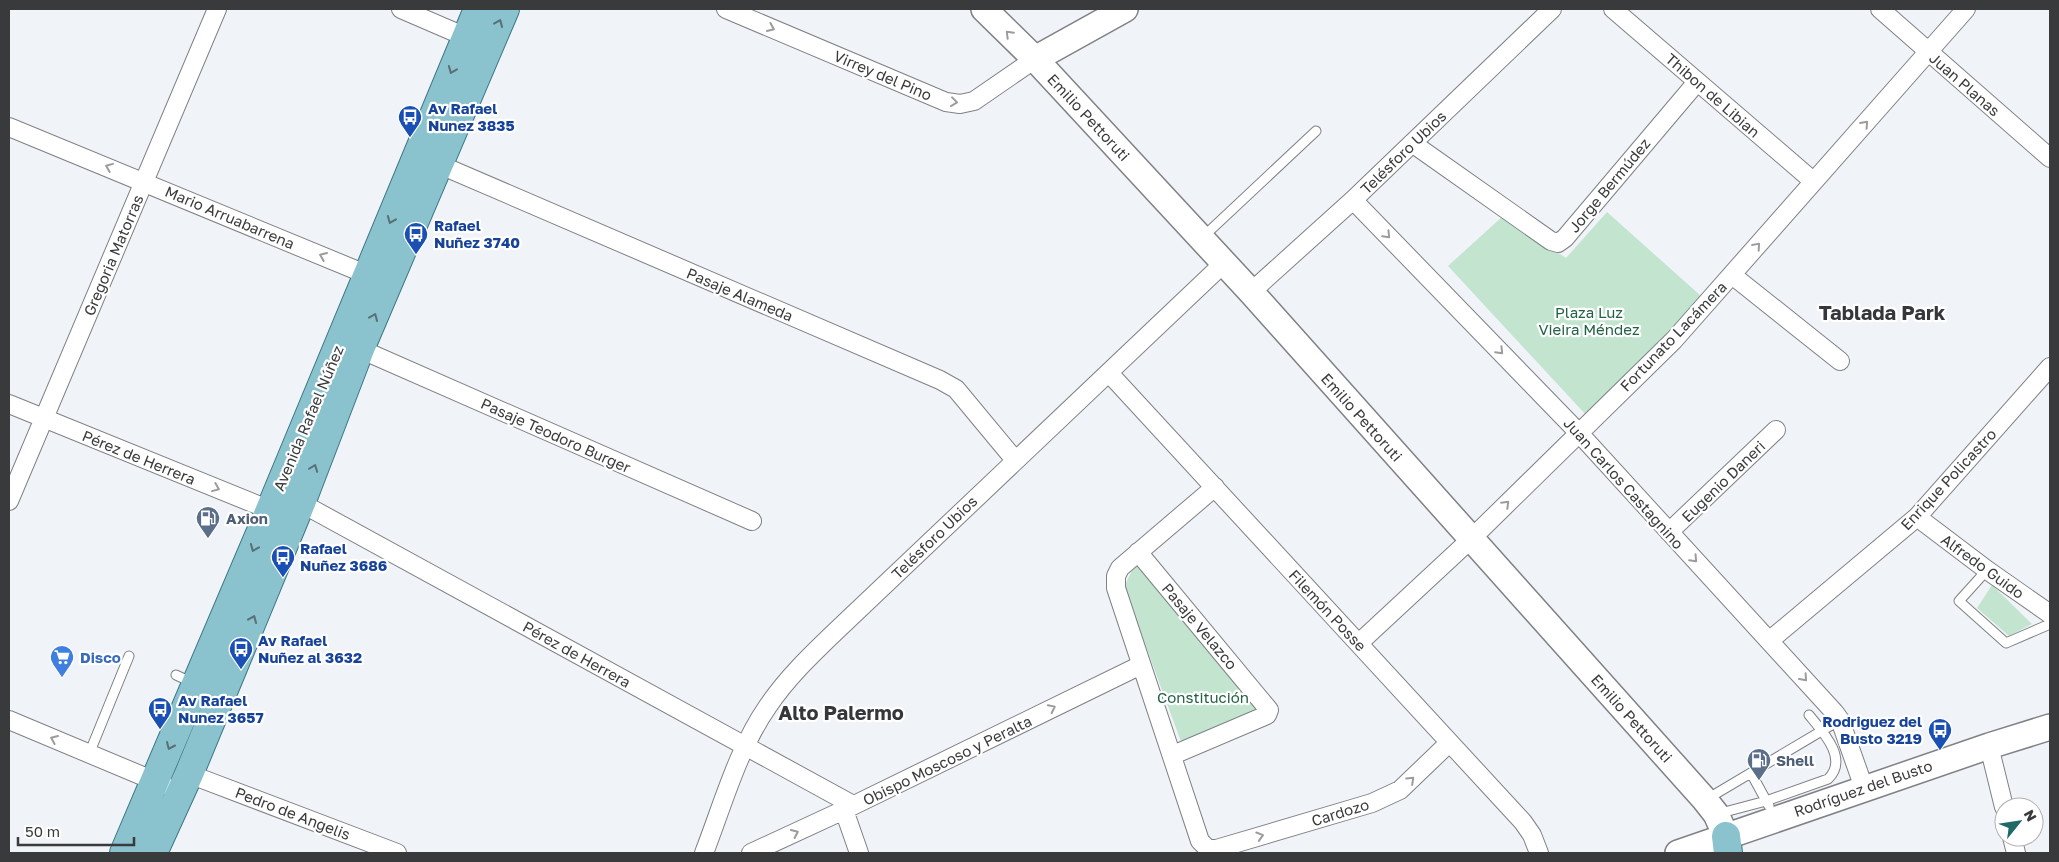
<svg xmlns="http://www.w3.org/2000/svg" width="2059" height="862" viewBox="0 0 2059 862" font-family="'Golos Text',sans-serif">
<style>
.green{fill:#c3e5d0}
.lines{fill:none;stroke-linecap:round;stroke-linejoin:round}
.service-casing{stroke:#7f8185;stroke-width:11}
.minor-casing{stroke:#7f8185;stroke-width:20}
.secondary-casing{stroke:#7f8185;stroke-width:28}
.primary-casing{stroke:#3b7886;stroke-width:30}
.service{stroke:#fff;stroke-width:9}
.minor{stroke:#fff;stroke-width:18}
.secondary{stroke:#fff;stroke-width:25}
.primary{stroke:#8ac2ce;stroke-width:28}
.oneway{stroke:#597076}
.oneway2{stroke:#9c9c9e}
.labels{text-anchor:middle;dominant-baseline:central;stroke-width:4.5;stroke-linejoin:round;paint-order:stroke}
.street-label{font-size:15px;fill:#393a3c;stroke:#fff}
.transit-label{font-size:15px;font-weight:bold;fill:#164399;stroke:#fff;text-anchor:start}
.park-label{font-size:15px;fill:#226143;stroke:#fff}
.service-label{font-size:15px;font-weight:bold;fill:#4e5e75;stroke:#fff;text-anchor:start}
.shop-label{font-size:15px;font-weight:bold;fill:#366cbe;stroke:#fff;text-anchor:start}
.district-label{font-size:20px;font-weight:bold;fill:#35373a;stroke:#fff}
</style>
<rect width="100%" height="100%" fill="#f0f3f7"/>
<path class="green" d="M1607,212L1701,296L1680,325L1587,416L1448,266L1503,216L1566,258Z
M1138,558L1260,710L1183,747L1124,587Z
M1992,585L2032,624L2009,636L1977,608Z"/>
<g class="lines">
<g class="service-casing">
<path id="service" d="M1203,237L1316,131
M1987,570L1959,601L2006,643L2050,624
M176,675L193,683
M161,711L179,718
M89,754L129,656
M1751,773L1769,806
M1707,799L1840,720
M1717,814L1766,801L1828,779C1849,759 1823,732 1809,715"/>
</g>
<g class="minor-casing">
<path id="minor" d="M401,9L466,37
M726,9L946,102L960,104L974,101L1035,59
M1613,9L1813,181
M1880,9L2050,158
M9,127L368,275
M1412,143L1551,241L1558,243L1565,238L1697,82
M438,164L940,380L956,389L1015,460
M1353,200L1578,432L1835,713L1840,720L1864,788
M1732,275L1840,361
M1251,292L1353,200L1552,9
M360,349L752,521
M1109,373L1523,822L1532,835L1539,853
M9,404L270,510
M1215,487L1120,568L1116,576V588L1200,841L1206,847L1213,850L1372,803L1400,790L1449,743
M9,501L217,9
M301,503L853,805
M1917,517L1987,570L2050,614
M1669,532L1776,430
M1138,552L1269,710L1267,715L1173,755
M1769,641L1917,517L2050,367
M1359,643L1471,539L1674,340L1966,9
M9,720L164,785
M1989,746L2004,807
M189,774L397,853
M844,810L859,853
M2012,837L2016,853
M704,853C723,804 738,749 768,706C787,678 811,655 835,632L1224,263
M751,853L844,810L1141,665"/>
</g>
<g class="secondary-casing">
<path id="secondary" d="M984,9L1035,59L1251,292L1705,800L1716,814L1726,836
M1035,59L1125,9
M1678,853L1989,746L2050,727"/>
</g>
<g class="primary-casing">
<path id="primary" d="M1726,836L1728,853
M124,853L270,510L478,9
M153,853L189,774L301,503L360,349L505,9"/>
</g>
<use href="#service" class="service"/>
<use href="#minor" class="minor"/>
<use href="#secondary" class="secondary"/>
<use href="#primary" class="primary"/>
</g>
<defs><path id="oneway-chevron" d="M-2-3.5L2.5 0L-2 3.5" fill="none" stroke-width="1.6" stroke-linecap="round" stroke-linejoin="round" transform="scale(1.25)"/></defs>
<g class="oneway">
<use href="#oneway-chevron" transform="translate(499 23) rotate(-67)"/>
<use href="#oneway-chevron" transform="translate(452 70) rotate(112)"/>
<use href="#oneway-chevron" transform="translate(391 220) rotate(112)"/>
<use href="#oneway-chevron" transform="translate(374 317) rotate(-67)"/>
<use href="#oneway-chevron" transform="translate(314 468) rotate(-69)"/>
<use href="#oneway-chevron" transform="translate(254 548) rotate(113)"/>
<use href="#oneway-chevron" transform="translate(253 619) rotate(-67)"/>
<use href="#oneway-chevron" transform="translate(170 746) rotate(114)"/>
</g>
<g class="oneway2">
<use href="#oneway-chevron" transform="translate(771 28) rotate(23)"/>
<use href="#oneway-chevron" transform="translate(1009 34) rotate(-135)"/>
<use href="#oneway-chevron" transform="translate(954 102) rotate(7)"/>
<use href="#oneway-chevron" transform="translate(1865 124) rotate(-48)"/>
<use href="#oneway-chevron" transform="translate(109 167) rotate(-158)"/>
<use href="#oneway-chevron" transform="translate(1387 235) rotate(46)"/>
<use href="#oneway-chevron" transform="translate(1757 246) rotate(-49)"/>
<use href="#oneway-chevron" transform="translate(323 256) rotate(-157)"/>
<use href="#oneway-chevron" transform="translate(1500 351) rotate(46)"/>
<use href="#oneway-chevron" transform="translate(216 488) rotate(22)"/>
<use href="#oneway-chevron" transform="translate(1506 504) rotate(-45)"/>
<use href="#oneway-chevron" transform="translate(1694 559) rotate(47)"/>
<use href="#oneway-chevron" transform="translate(1804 678) rotate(48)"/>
<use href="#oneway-chevron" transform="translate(1052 708) rotate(-26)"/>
<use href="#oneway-chevron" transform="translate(54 739) rotate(-157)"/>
<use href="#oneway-chevron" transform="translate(1411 780) rotate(-43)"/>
<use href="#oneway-chevron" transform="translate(795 833) rotate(-25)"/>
<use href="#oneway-chevron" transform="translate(1260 836) rotate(-17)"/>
</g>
<defs>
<g id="bus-pin" transform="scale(1.25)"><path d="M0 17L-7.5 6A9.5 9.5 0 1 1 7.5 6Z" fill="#1a4fb4" stroke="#fff"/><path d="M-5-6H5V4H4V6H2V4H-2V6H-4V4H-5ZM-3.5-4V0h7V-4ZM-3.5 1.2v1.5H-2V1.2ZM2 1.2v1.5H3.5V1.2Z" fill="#fff"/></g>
<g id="fuel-pin" transform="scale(1.25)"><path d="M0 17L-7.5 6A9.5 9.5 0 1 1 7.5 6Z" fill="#5c6f8a" stroke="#fff"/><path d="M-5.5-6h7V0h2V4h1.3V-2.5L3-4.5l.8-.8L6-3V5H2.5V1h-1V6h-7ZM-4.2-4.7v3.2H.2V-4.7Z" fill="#fff"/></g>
<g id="supermarket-pin" transform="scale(1.25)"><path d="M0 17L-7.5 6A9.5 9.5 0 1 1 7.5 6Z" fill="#3f7fe0" stroke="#fff"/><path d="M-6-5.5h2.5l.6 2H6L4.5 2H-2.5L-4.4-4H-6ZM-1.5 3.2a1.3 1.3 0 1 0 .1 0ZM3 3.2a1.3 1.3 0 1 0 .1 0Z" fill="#fff"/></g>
</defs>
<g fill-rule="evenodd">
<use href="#bus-pin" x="410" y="117"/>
<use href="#bus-pin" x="416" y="234"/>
<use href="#fuel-pin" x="208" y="518"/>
<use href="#bus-pin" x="283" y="557"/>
<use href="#bus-pin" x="241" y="649"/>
<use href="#supermarket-pin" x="62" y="657"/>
<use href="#bus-pin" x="160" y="709"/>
<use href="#bus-pin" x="1940" y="730"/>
<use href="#fuel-pin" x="1759" y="760"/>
</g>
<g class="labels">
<g class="street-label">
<text transform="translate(883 75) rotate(23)">Virrey del Pino</text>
<text transform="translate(1965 84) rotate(41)">Juan Planas</text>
<text transform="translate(1713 95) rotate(41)">Thibon de Libian</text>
<text transform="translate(1089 117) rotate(47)">Emilio Pettoruti</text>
<text transform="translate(1403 152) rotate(-44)">Telésforo Ubios</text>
<text transform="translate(1609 185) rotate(-50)">Jorge Bermúdez</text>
<text transform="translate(230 217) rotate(23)">Mario Arruabarrena</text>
<text transform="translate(113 255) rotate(-67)">Gregoria Matorras</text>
<text transform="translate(740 294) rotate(23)">Pasaje Alameda</text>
<text transform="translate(1673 336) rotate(-46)">Fortunato Lacámera</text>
<text transform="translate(1362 417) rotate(48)">Emilio Pettoruti</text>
<text transform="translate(308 418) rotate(-67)">Avenida Rafael Núñez</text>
<text transform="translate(556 435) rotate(24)">Pasaje Teodoro Burger</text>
<text transform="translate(139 457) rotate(22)">Pérez de Herrera</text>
<text transform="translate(1948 479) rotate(-47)">Enrique Policastro</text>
<text transform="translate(1723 481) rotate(-44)">Eugenio Daneri</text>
<text transform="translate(1624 483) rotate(48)">Juan Carlos Castagnino</text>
<text transform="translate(934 537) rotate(-44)">Telésforo Ubios</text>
<text transform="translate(1983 566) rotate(36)">Alfredo Guido</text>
<text transform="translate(1328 610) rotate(47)">Filemón Posse</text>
<text transform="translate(1200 626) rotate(50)">Pasaje Velazco</text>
<text transform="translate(577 654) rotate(29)">Pérez de Herrera</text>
<text transform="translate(1632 718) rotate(48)">Emilio Pettoruti</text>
<text transform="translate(947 760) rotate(-26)">Obispo Moscoso y Peralta</text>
<text transform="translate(1863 788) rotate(-19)">Rodríguez del Busto</text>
<text transform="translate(1340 812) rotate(-17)">Cardozo</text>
<text transform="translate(293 813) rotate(21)">Pedro de Angelis</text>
</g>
<g class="transit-label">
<text x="428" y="108">Av Rafael<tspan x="428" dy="17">Nunez 3835</tspan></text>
<text x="434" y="225">Rafael<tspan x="434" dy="17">Nuñez 3740</tspan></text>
<text x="300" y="548">Rafael<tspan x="300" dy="17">Nuñez 3686</tspan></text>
<text x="258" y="640">Av Rafael<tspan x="258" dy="17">Nuñez al 3632</tspan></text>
<text x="178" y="700">Av Rafael<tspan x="178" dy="17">Nunez 3657</tspan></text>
<text x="1922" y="721" text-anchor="end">Rodriguez del<tspan x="1922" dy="17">Busto 3219</tspan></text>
</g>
<g class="park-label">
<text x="1589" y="312">Plaza Luz<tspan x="1589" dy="17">Vieira Méndez</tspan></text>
<text x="1203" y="697">Constitución</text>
</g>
<g class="service-label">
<text x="226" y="518">Axion</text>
<text x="1776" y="760">Shell</text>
</g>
<g class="shop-label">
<text x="80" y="657">Disco</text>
</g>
<g class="district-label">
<text x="1882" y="312">Tablada Park</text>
<text x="841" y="712">Alto Palermo</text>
</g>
</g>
<rect width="2059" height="862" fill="none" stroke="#393a3c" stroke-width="20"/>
<g transform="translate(2019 822) rotate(60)"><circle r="24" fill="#ffffff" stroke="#b0b0b1"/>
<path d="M0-4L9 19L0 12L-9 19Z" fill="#1e6a67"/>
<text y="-8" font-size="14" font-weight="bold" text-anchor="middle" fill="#393a3c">N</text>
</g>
<path d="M18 837v8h116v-8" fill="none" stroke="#393a3c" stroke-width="2.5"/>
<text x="25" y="837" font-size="15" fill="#393a3c" stroke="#ffffff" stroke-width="4" paint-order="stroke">50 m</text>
</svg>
